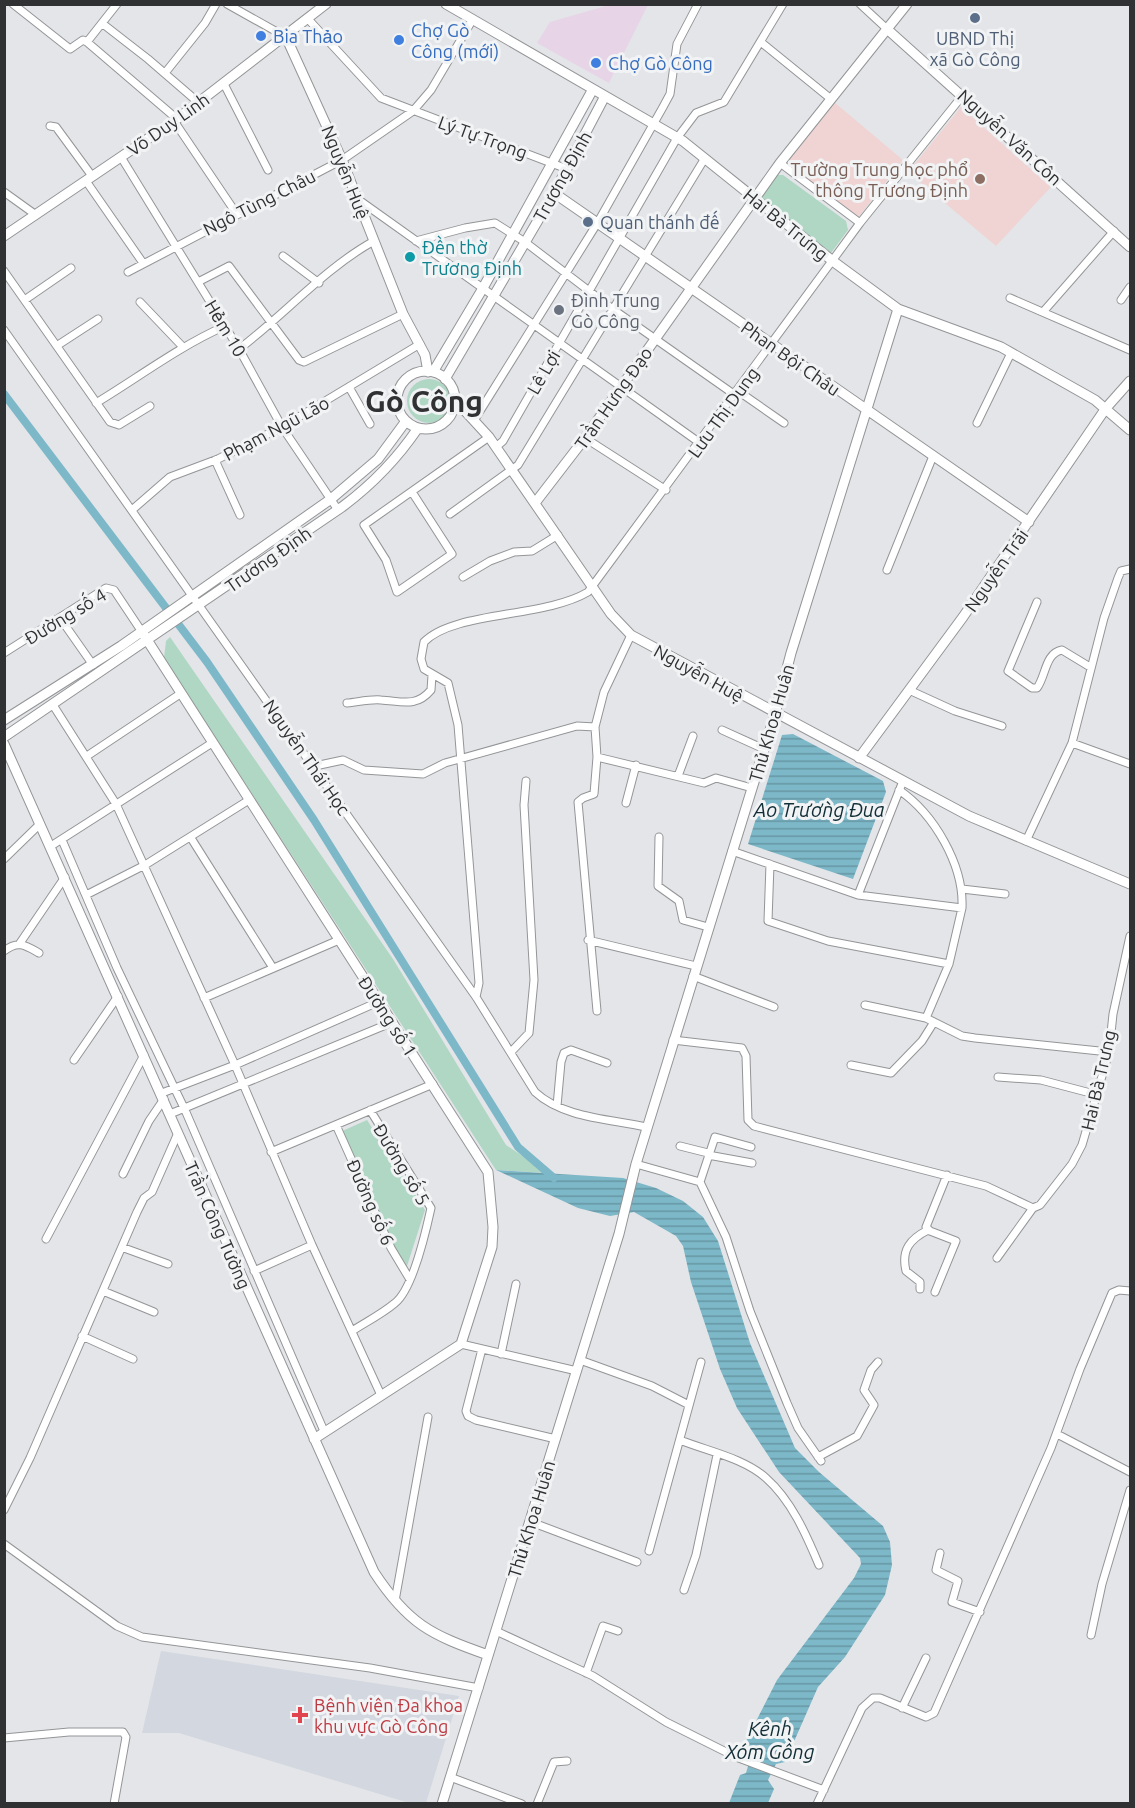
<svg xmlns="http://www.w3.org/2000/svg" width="1135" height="1808" viewBox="0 0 1135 1808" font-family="Ubuntu,sans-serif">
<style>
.commercial{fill:#e7d5e7}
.education{fill:#efd4d3}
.built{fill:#d2d7e0}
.park{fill:#afd7c4}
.water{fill:url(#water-rules)}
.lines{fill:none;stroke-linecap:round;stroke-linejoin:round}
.canal{stroke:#7db8c9;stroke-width:8}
.street-casing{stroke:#939597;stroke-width:9}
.secondary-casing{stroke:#939597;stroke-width:11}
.street{stroke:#fff;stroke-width:7}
.secondary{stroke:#fff;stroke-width:9}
.service-dot{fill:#5c6f8a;stroke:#f1f3f5;stroke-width:2}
.shop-dot{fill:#3f7fe0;stroke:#f1f3f5;stroke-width:2}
.education-dot{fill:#8d6e63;stroke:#f1f3f5;stroke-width:2}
.culture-dot{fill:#0f9aa8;stroke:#f1f3f5;stroke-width:2}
.worship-dot{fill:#6b7280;stroke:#f1f3f5;stroke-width:2}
.health-dot{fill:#e0444e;stroke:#f1f3f5;stroke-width:2}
.labels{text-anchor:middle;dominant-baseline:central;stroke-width:6;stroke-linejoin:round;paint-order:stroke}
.shop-label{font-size:18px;fill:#366cbe;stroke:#f1f3f5;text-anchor:start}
.service-label{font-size:18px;fill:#4e5e75;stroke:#f1f3f5}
.street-label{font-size:18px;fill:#303132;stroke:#f1f3f5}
.education-label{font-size:18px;fill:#785e54;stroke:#f1f3f5;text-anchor:end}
.culture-label{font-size:18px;fill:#0d838f;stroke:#f1f3f5;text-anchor:start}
.worship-label{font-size:18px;fill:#5b616d;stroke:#f1f3f5;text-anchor:start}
.health-label{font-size:18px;fill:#be3a42;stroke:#f1f3f5;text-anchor:start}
.water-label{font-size:20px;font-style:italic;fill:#112e36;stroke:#f1f3f5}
.town-label{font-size:30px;font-weight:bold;fill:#303132;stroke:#f1f3f5}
</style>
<defs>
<pattern id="water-rules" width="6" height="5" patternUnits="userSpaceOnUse" patternTransform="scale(1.5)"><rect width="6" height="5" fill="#7db8c9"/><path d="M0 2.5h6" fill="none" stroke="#6796a4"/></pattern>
</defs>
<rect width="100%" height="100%" fill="#e4e5e8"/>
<path class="commercial" d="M613,4L648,5L609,83L537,43L550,22Z"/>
<path class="education" d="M834,102L903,160L857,219L784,166Z
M961,107L1051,187L996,246L908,172Z"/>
<path class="built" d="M161,1651L459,1696L426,1803H409L179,1733H142Z"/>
<path class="park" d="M776,175H783L846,221L848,230L831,253H821L759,196Z
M407 401a22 22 0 1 1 44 0a22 22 0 1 1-44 0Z
M170,637L393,959L506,1145L548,1173L496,1170L164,658L166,641Z
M367,1120L425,1210L407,1266L402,1269L340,1132Z"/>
<path class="water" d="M793,734L883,781L886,792L853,879L748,844L782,735Z
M496,1170L623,1178L656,1188L683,1201L703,1217L718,1241L750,1343L795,1448L819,1472L883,1526L890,1542L892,1565L885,1595L845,1657L818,1687L785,1762L776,1764L768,1780L774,1789L768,1803H729L740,1775L746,1773L751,1756L744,1745L777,1680L854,1578L861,1564L860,1558L779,1472L737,1408L720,1369L691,1282L683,1246L676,1236L634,1212L610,1216L578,1208Z"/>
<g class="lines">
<path class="canal" d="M4,394L207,662L314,820L518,1147L554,1178"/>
<g class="street-casing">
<path id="street" d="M13,4L70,49L83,40L87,42L117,4
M227,4L286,37
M860,4L887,29
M308,19L381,98L567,169
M103,24L148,59L199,103
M87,42L177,119
M762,43L831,99
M165,73L205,23L216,4
M224,84L268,170
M174,121L236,213
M50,126L56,127L92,176
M121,157L239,349L282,427L338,510
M780,163L860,223
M86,181L143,263
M4,192L36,215
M359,200L700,443
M416,241L465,228L495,223L525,242L614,310L735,395
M283,256L319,283
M4,271L110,422L119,425L150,406
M128,272L342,160L413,111L431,90L473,19
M198,282L229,266L299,360L304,362L403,314
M1010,298L1130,350
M26,299L71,268
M1121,300L1130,287
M140,302L182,346
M1043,312L1114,231
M4,330L476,997L535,1092C563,1118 610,1119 646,1127
M58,345L98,319
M239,349C284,315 325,268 374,241
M349,387L370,424
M738,391L784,423
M96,403C139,377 178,347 225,326
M475,419L598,222L663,107L670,94L677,44L698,4
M977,423L1011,353
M585,438L666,490
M496,447L503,441L677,138L696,113L724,102L783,4
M215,460L240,515
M412,492L452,554L397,592L386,560L364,525L489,437
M132,510L170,477L218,459L282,427L420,344
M450,514L518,465L705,158
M887,570L933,456
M463,577L490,561L514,552L532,551L558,535
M1037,602L1008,671L1032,688H1037C1046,676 1045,653 1062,650L1090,667
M60,618L93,665
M4,653L106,588L114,590L142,632
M909,690L955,711L1002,726
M347,703C358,702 370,699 381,700C401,701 416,708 431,690L432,675
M53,705L116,804L235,1065L312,1245L380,1393
M595,727L604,692L631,635
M722,730L764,749
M1072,743L1130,764
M87,756L180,694
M597,757L704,783L716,778L752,788
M315,766L343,760L364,770L423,774L445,763L577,726L595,727L597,757L594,794L583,798L578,802L597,1011
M678,776L693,736
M626,803L636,765
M659,837L658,886L679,901L683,920L708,927
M191,838L273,968
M62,840L117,968L185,1110L324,1431
M1026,841L1072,743L1104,618L1118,578L1121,571L1130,569
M51,846L212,743
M732,851L858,895L962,908C964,865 934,814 899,790
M4,859L40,824
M770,864L768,921L828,941L949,964
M962,889L1005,894
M86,895L145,865L249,800
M858,895L903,781
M588,940L696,966
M20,943L65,877
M4,951C18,940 25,945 39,953
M693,976L774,1007
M476,997L479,983L458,725L448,683L424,669L421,659L424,642C454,611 544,618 588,592L860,223L963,95
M204,998L339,940
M865,1005L926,1018L949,964L962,908
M926,1018L962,1036L975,1038L1109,1052
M673,1040L742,1048L746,1056L748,1120L754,1126L986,1186L1033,1208
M511,1052L529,1033L534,980L524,805L526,781
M74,1060L118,996
M851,1065L891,1073L922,1041L934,1022
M998,1077L1041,1080L1098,1095
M162,1093L235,1065L378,1002
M557,1106L561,1062L564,1053L571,1050L607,1063
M170,1114L393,1022
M336,1125L391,1248L409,1278
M680,1146L708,1153
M751,1147L715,1137L700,1182L726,1237L750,1311L787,1403L798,1428L821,1461
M271,1152L433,1084
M708,1155L752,1163
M636,1164L700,1182
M123,1174L149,1121L164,1099
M46,1239L144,1055
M124,1248L168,1264
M997,1258L1033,1208L1040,1205L1072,1164L1082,1145L1109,1052L1113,1014L1130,936
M254,1271L312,1245
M920,1289V1282L906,1271C901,1250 910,1239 928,1230
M103,1291L154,1312
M935,1292L956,1241L930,1231L926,1227L947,1175
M352,1331C366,1322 382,1314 395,1303C413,1289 426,1231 431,1208L370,1110
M82,1336L133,1359
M461,1344L577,1371
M482,1349L466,1411L468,1416L476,1420L556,1439
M501,1354L516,1284
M580,1360L652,1386L689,1405
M1057,1434L1130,1472
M680,1440C707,1451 744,1458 766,1478C791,1500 806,1534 819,1565
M818,1457L857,1436L874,1405L864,1390L871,1370L878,1362
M4,1510L30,1458L137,1212L144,1198L152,1192L178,1133
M531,1522L637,1562
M4,1544L117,1626L142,1637L370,1668L479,1688
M649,1551L701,1362
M940,1553L936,1570L958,1581L952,1602L980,1612
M684,1590L696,1555L717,1455
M395,1601L428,1417
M496,1631L593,1676L666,1722L736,1757L824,1790
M1091,1635L1102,1584L1130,1490
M586,1673L603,1626L618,1631
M902,1708L926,1658
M4,1738L69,1732H123L126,1737L114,1804
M450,1777L522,1804
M537,1804L554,1762L567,1761
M817,1804L862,1708L873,1698H880L926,1717L934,1713L1051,1448L1080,1369L1112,1293L1119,1290L1130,1291"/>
</g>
<g class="secondary-casing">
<path id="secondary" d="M446,4L683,141L834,262L898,309L1001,347L1095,400L1130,430
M887,29L1130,247
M286,37L342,160L403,314L425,355L428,372
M554,193L1029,522
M4,236L177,119L326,4
M397 400a29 29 0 1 1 58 0a29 29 0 1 1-58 0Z
M433,372L483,288L593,89
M445,379L554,193L605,96
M455,400L489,437L611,614L631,635L969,816L1130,884
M535,503L585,438L780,163L907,4
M142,632L488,1172L493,1227L492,1247L461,1344L314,1439
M4,720L121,646L331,499L378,459L406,421
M4,737L342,507C373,484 397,459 418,428
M4,744L374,1572C408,1624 431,1635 488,1655
M859,758L963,617L1106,408L1130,381
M442,1804L619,1234L636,1164L775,714L791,653L898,309"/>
</g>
<use href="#street" class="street"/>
<use href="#secondary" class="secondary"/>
</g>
<g class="service-dot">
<circle cx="975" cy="18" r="6"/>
<circle cx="588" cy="222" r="6"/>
</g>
<g class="shop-dot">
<circle cx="261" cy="36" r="6"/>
<circle cx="399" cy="40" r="6"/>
<circle cx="596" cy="63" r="6"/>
</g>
<circle class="education-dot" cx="980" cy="179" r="6"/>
<circle class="culture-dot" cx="410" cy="257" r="6"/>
<circle class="worship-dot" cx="559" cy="310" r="6"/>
<path class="health-dot" d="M297 1706h6v6h6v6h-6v6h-6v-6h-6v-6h6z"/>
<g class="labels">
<g class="shop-label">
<text x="411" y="30">Chợ Gò<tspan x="411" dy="21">Công (mới)</tspan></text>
<text x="273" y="36">Bia Thảo</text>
<text x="608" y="63">Chợ Gò Công</text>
</g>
<g class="service-label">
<text x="975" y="38">UBND Thị<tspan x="975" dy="21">xã Gò Công</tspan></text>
<text x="600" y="222" text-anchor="start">Quan thánh đế</text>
</g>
<g class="street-label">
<text transform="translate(168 124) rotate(-35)">Võ Duy Linh</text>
<text transform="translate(483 137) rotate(20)">Lý Tự Trọng</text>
<text transform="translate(1010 137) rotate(42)">Nguyễn Văn Côn</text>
<text transform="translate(346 172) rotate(68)">Nguyễn Huệ</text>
<text transform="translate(562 176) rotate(-61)">Trương Định</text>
<text transform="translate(259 202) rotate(-27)">Ngô Tùng Châu</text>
<text transform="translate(786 224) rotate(39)">Hai Bà Trưng</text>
<text transform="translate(226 328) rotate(59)">Hẻm 10</text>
<text transform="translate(791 358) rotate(35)">Phan Bội Châu</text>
<text transform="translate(543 372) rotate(-60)">Lê Lợi</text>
<text transform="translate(613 398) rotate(-55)">Trần Hưng Đạo</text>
<text transform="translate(723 412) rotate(-54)">Lưu Thị Dung</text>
<text transform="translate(276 428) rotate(-28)">Phạm Ngũ Lão</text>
<text transform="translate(268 559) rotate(-35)">Trương Định</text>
<text transform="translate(996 570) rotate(-55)">Nguyễn Trãi</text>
<text transform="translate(65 616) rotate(-31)">Đường số 4</text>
<text transform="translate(699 673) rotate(29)">Nguyễn Huệ</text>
<text transform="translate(771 723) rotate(-74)">Thủ Khoa Huân</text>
<text transform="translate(307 757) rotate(55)">Nguyễn Thái Học</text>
<text transform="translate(388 1016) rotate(57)">Đường số 1</text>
<text transform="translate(1098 1080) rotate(-77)">Hai Bà Trưng</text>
<text transform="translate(402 1164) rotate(59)">Đường số 5</text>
<text transform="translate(371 1202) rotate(66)">Đường số 6</text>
<text transform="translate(218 1225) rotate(66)">Trần Công Tường</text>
<text transform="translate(531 1519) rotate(-73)">Thủ Khoa Huân</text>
</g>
<g class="education-label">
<text x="968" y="169">Trường Trung học phổ<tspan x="968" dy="21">thông Trương Định</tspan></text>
</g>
<g class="culture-label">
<text x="422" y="247">Đền thờ<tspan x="422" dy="21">Trương Định</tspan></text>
</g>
<g class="worship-label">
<text x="571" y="300">Đình Trung<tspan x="571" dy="21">Gò Công</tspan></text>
</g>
<g class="health-label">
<text x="314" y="1705">Bệnh viện Đa khoa<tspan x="314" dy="21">khu vực Gò Công</tspan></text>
</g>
<g class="water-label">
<text x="819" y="809">Ao Trường Đua</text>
<text x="770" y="1728">Kênh<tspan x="770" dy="23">Xóm Gồng</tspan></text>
</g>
<g class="town-label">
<text x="424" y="401">Gò Công</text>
</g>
</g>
<rect width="1135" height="1808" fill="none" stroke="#303132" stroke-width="12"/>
</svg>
